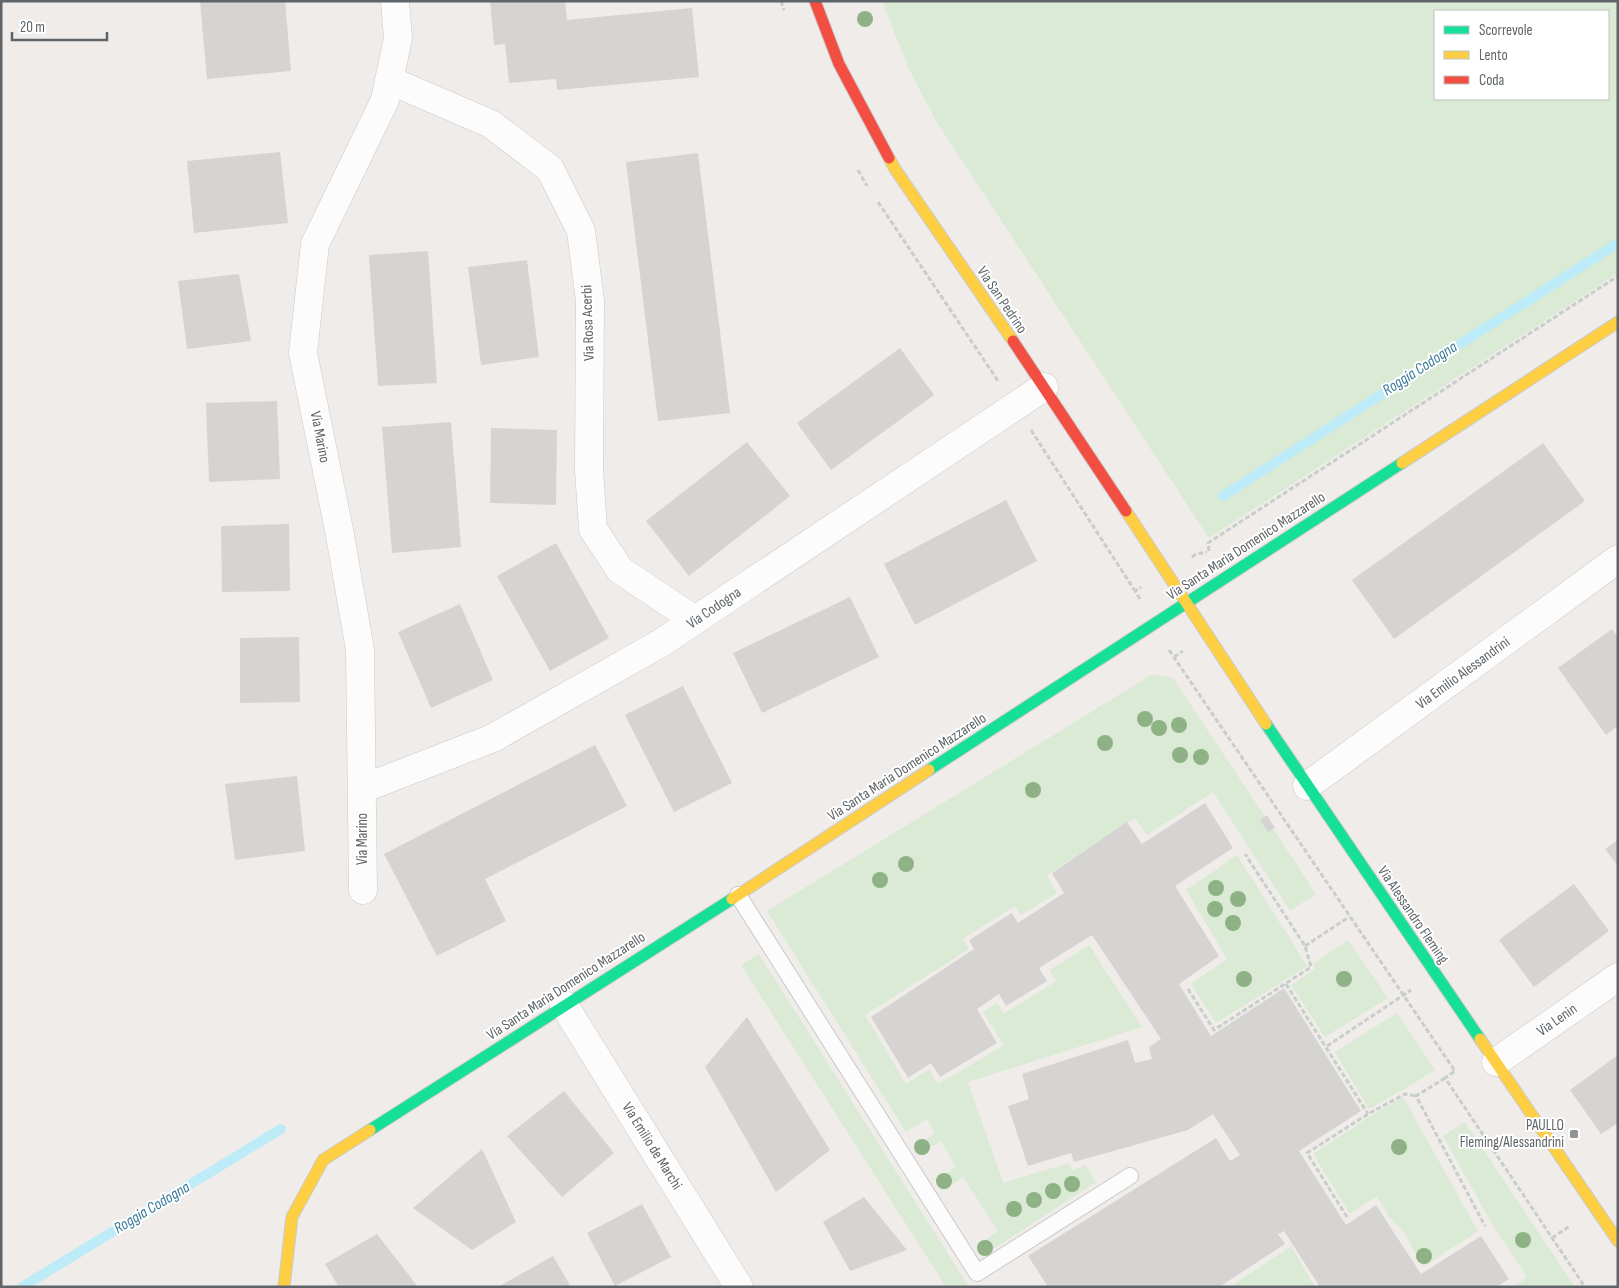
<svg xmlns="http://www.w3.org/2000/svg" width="1619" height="1288" viewBox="0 0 1619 1288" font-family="'Sofia Sans Condensed',sans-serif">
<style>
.green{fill:#dbead5;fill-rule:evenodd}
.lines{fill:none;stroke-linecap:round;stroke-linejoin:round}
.stream{stroke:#beebf8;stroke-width:10}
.building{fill:#d6d4d3}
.lane-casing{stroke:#cacaca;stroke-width:18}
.street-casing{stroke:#cacaca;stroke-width:29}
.fast-casing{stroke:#cacaca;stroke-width:13}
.slow-casing{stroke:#cacaca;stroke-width:13}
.jam-casing{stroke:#cacaca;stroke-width:13}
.path{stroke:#c8ceca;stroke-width:3;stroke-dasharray:5 2.5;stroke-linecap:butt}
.lane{stroke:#fdfcfc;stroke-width:16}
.street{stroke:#fdfcfc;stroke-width:28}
.fast{stroke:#16e098;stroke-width:11}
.slow{stroke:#ffcf43;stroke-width:11}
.jam{stroke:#f24e42;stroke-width:11}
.tree{fill:#8eb285}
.poi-dot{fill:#919495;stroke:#fff;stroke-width:2}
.labels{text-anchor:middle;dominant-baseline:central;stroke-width:4;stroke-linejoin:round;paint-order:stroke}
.street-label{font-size:15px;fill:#5e6468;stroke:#fff}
.poi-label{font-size:15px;fill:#5e6468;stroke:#fff;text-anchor:end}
.water-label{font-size:16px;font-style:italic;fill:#3a7a99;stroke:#fff}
</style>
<rect width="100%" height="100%" fill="#efece9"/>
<path class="green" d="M888,1H1618V273L1209,538L936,121L908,67L883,4ZM1608,11V99H1435V11Z
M1153,674L1173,678L1316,894L1290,911L1213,792L1147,835L1135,818L1047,875L1057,893L1021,915L1015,906L963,939L969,949L865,1015L906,1084L929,1069L938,1084L1004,1045L983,1012L997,1003L1004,1014L1056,981L1050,970L1089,945L1142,1027L968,1082L1003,1183L1069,1163L1073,1170L1086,1165L1096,1182L983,1256L977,1246L998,1231L963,1177L942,1191L936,1180L956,1167L941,1141L920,1154L915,1147L935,1133L927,1119L906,1132L767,911Z
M1237,855L1307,966L1216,1023L1191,984L1227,959L1186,890Z
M1348,940L1388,998L1325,1037L1291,985L1315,969L1313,964Z
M759,954L969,1287H946L741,965Z
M1397,1013L1435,1070L1403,1090L1369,1109L1335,1052Z
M1403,1097L1478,1231L1423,1267L1404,1232L1390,1218L1377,1196L1350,1214L1313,1154L1366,1119Z
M1465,1122L1575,1287H1514L1527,1277L1492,1224L1443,1136Z
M1291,1246L1315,1287H1230Z"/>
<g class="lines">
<path class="stream" d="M1223,496L1618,243
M22,1287L281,1129"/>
</g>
<path class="building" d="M200,1H285L291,71L207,79Z
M490,1H565L567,20L692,8L699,77L557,90L556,79L509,83L505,44L494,45Z
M280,152L288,223L194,233L187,161Z
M698,153L730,413L658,421L626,162Z
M428,251L437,383L378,386L369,255Z
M527,260L539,357L481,365L468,267Z
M239,274L251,341L187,349L178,281Z
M900,348L934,395L831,470L797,423Z
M277,401L280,479L209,482L206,403Z
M451,422L461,547L392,553L382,427Z
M491,428L557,430L556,505L490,503Z
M747,442L790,496L689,576L646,521Z
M1543,443L1585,501L1394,639L1352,580Z
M1006,500L1037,561L915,625L884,564Z
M289,524L290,591L222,592L221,526Z
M556,543L609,638L550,671L497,576Z
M850,597L879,657L762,713L733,653Z
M460,604L493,680L431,708L398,632Z
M1612,629L1618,637V726L1606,735L1558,668Z
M299,637L300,702L240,703V638Z
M683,686L732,783L674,812L625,715Z
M595,745L627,806L485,879L506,921L437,956L384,854Z
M297,776L305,851L235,860L225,784Z
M1205,803L1233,848L1175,886L1219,956L1179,984L1211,1036L1284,988L1361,1111L1299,1151L1346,1225L1376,1205L1421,1274L1481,1236L1509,1279L1496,1287H1320L1284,1231L1278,1234L1285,1244L1219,1287H1048L1028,1256L1216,1138L1230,1161L1240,1155L1213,1114L1188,1130L1074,1162L1071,1153L1028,1166L1008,1106L1029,1099L1022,1074L1128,1040L1135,1063L1152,1059L1149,1047L1161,1039L1092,935L1039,968L1047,981L1006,1006L999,994L977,1009L997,1043L940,1077L931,1063L908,1078L871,1017L974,949L969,940L1012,913L1018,923L1064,893L1052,873L1127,822L1142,844Z
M1267,815L1275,828L1268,832L1260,820Z
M1618,840V866L1605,849Z
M1574,884L1609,931L1534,987L1499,940Z
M747,1017L830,1150L776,1192L705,1067Z
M1618,1055V1123L1601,1134L1570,1090Z
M564,1091L614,1153L562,1197L507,1136Z
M482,1149L516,1222L472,1250L413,1208Z
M864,1197L907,1250L850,1271L823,1222Z
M642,1204L671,1257L615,1286L587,1233Z
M377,1234L418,1287H339L325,1264Z
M553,1256L571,1287H498Z"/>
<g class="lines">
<g class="lane-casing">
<path id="lane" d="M738,895L977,1273L1130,1176"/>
</g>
<g class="street-casing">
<path id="street" d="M389,80L491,124L550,169L581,231L590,301L589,470L593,529L620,570L695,620
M1307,786L1618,559
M362,789L493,738L661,643L1044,387
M363,890L360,650L340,535L303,353L315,244L385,100L398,38L395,1
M564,1005L739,1287
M1496,1062L1618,977"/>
</g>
<g class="fast-casing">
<path id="fast" d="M1266,724L1480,1039
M929,770L1402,463
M370,1130L732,899"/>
</g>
<g class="slow-casing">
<path id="slow" d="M889,158L895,169L1013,341
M1402,463L1618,322
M1126,511L1266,724
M732,899L929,770
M1480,1039L1618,1241
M284,1287L292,1217L323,1160L370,1130"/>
</g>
<g class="jam-casing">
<path id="jam" d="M815,1L839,64L889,158
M1013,341L1126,511"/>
</g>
<path class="path" d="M781,1L784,10
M858,170L867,186
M878,202L998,381
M1031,430L1135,591
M1209,551L1208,543L1618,276
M1192,557L1196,554L1207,552
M1140,599L1135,591L1141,587
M1169,650L1455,1071L1445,1078L1585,1287
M1174,657L1183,651
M1305,946L1349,917
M1286,984L1368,1114
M1188,989L1214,1030L1311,967L1305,946L1245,854
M1327,1046L1411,990
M1445,1078L1416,1096L1485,1226
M1347,1217L1307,1153L1368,1114L1405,1094L1416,1096
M1552,1238L1570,1226"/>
<use href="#lane" class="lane"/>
<use href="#street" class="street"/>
<use href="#fast" class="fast"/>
<use href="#slow" class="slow"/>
<use href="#jam" class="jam"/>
</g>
<g class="tree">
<circle cx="865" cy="19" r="8"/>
<circle cx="1145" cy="719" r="8"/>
<circle cx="1179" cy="725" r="8"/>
<circle cx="1159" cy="728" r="8"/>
<circle cx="1105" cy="743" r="8"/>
<circle cx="1180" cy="755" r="8"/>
<circle cx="1201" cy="757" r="8"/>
<circle cx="1033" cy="790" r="8"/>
<circle cx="906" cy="864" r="8"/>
<circle cx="880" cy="880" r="8"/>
<circle cx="1216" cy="888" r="8"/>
<circle cx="1238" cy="899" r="8"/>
<circle cx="1215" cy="909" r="8"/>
<circle cx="1233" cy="923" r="8"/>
<circle cx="1244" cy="979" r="8"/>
<circle cx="1344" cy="979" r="8"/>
<circle cx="922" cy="1147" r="8"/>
<circle cx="1399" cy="1147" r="8"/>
<circle cx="944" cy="1181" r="8"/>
<circle cx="1072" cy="1184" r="8"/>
<circle cx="1053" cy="1191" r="8"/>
<circle cx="1034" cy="1200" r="8"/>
<circle cx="1014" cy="1209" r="8"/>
<circle cx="1523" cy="1240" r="8"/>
<circle cx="985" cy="1248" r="8"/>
<circle cx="1424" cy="1256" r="8"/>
</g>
<rect class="poi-dot" x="1569" y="1129" width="10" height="10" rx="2.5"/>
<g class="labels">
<g class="street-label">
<text transform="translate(1002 300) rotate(56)">Via San Pedrino</text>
<text transform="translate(588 323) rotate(-92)">Via Rosa Acerbi</text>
<text transform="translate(320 437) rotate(79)">Via Marino</text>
<text transform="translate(1246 546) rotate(-33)">Via Santa Maria Domenico Mazzarello</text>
<text transform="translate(714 608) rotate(-34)">Via Codogna</text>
<text transform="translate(1463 673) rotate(-36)">Via Emilio Alessandrini</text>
<text transform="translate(907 767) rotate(-33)">Via Santa Maria Domenico Mazzarello</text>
<text transform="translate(362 839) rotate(-90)">Via Marino</text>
<text transform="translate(1413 915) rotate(56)">Via Alessandro Fleming</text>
<text transform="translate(566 986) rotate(-33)">Via Santa Maria Domenico Mazzarello</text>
<text transform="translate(1557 1020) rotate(-35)">Via Lenin</text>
<text transform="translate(652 1146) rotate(58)">Via Emilio de Marchi</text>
</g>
<g class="poi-label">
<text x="1564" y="1125">PAULLO<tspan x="1564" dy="17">Fleming/Alessandrini</tspan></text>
</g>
<g class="water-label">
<text transform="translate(1420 369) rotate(-33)">Roggia Codogna</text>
<text transform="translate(152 1208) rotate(-31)">Roggia Codogna</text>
</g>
</g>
<rect width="1619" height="1288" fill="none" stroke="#5e6468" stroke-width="5"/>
<rect x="1434" y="10" width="175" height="90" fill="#ffffff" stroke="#bfc1c3"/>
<rect x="1444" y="26" width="25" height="8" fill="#16e098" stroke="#bfc1c3"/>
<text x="1479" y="35" font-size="15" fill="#5e6468">Scorrevole</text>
<rect x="1444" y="51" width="25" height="8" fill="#ffcf43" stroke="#bfc1c3"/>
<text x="1479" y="60" font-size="15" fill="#5e6468">Lento</text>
<rect x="1444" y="76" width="25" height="8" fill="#f24e42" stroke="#bfc1c3"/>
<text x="1479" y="85" font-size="15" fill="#5e6468">Coda</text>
<path d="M12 32v8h95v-8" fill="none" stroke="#5e6468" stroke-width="2.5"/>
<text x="20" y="32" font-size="15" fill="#5e6468" stroke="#ffffff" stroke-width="4" paint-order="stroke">20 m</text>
</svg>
